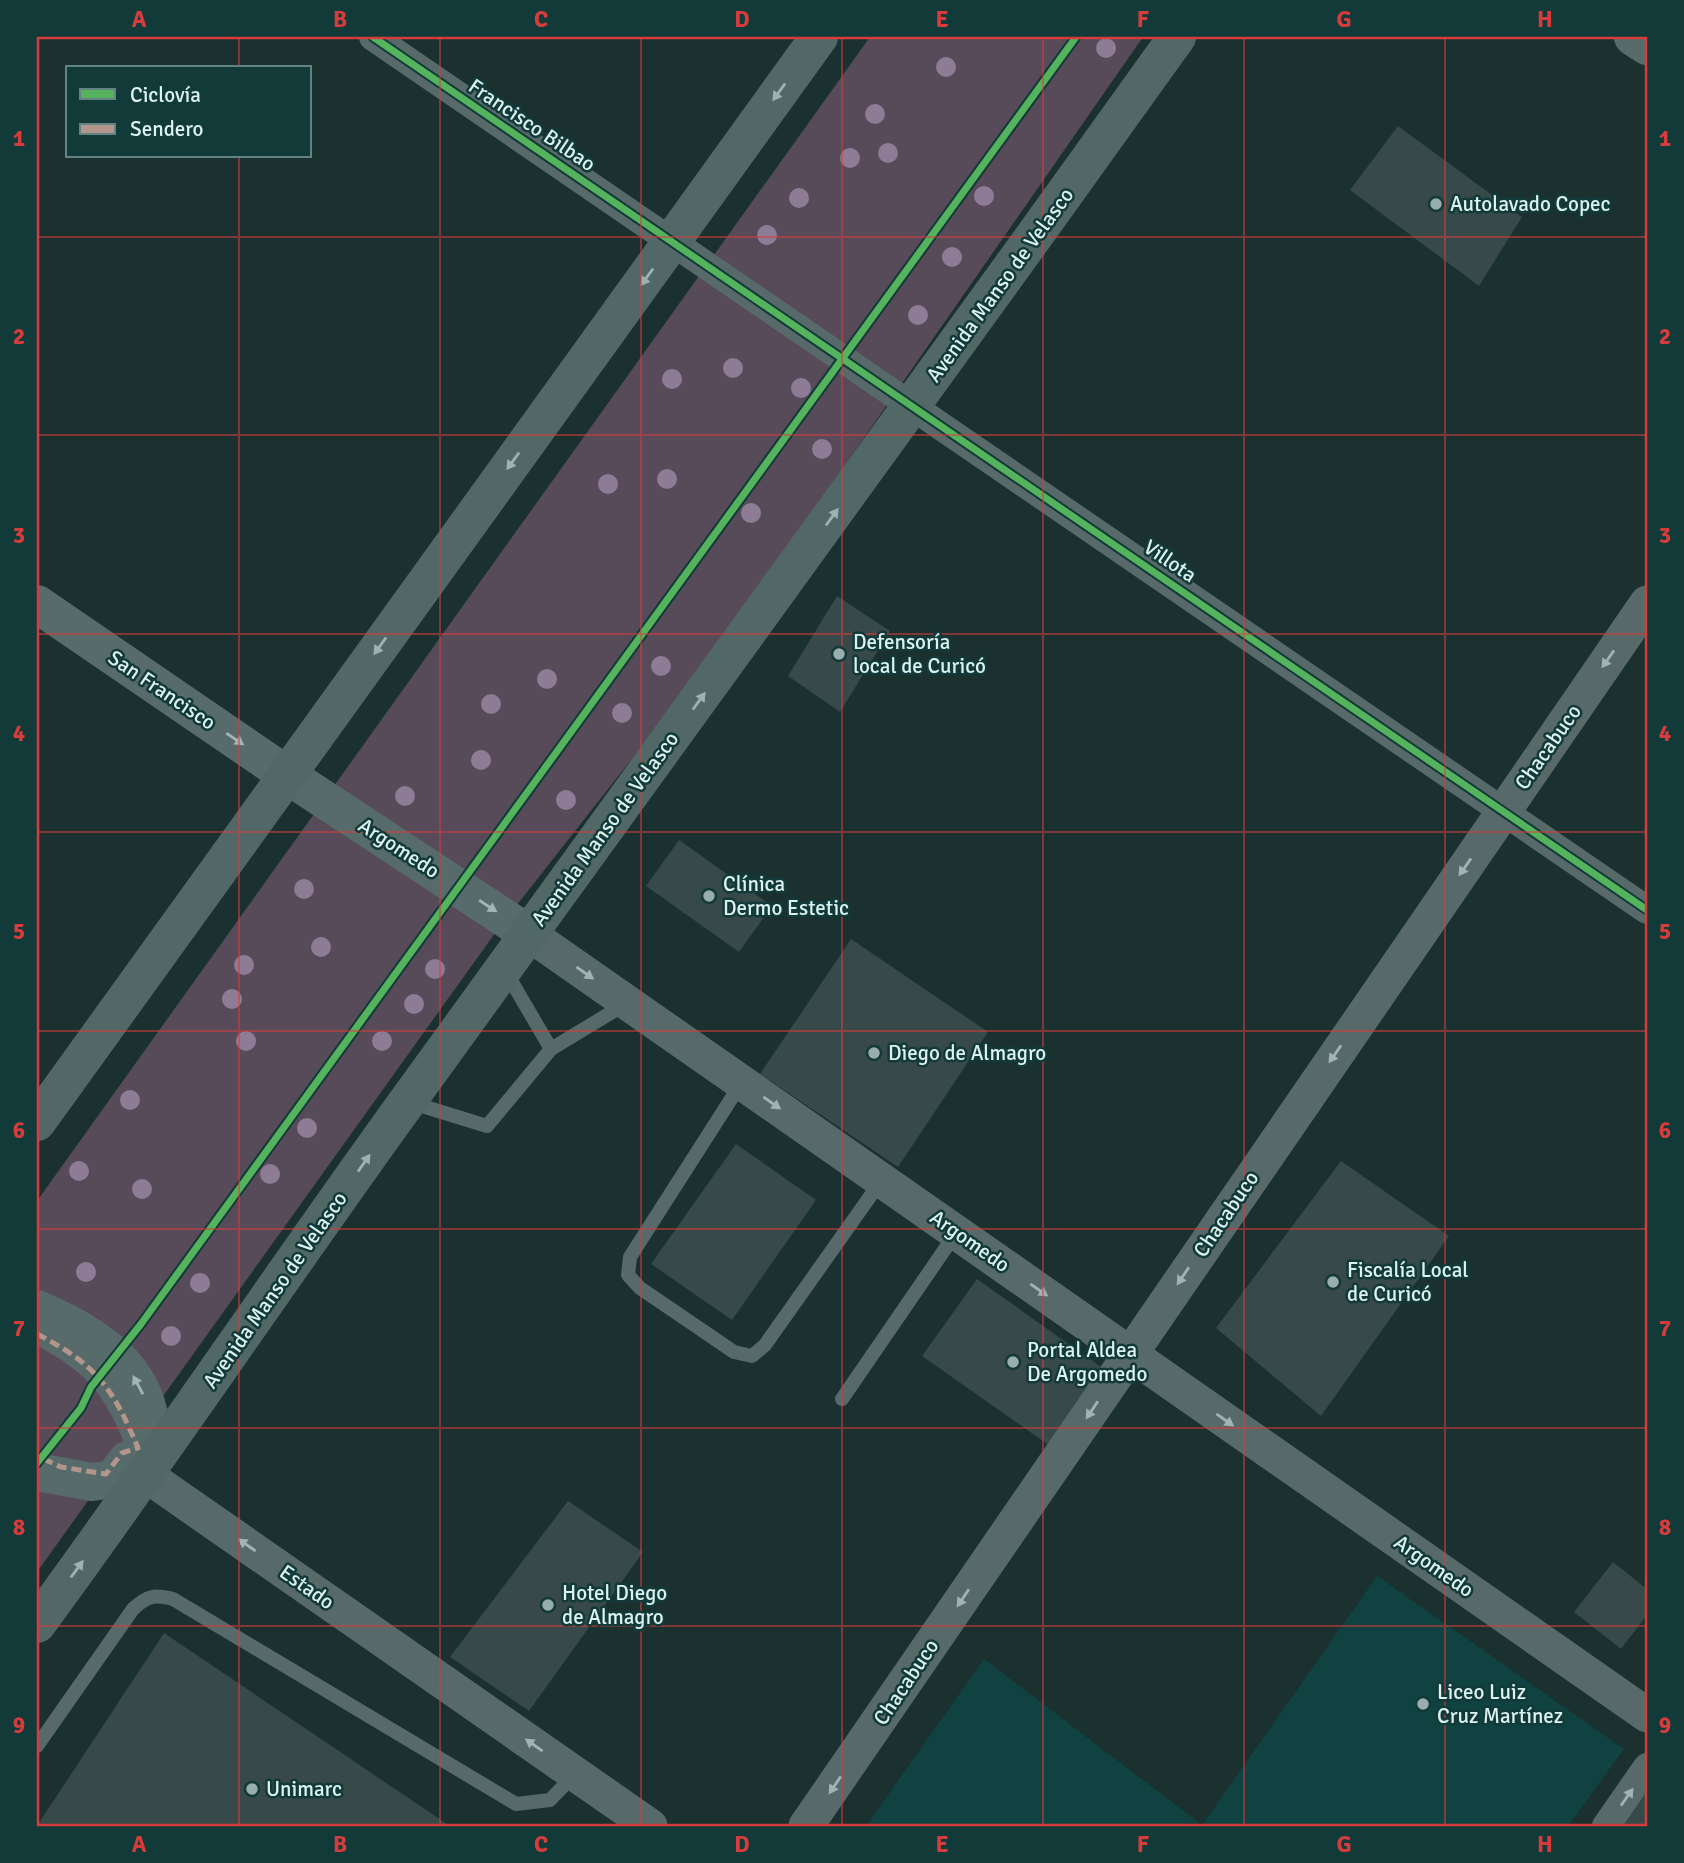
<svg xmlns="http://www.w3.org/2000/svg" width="1684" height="1863" viewBox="0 0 1684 1863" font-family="Signika,sans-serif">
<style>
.built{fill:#0f4240}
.green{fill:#574a59}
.building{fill:#374948}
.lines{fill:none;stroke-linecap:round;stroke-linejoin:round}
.service{stroke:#576968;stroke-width:14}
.pedestrian{stroke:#576968;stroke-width:21}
.minor{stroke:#576968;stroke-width:28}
.tertiary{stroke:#576968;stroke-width:35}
.secondary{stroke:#566b6a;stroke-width:38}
.primary{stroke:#516867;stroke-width:38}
.quiet{stroke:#b2968c;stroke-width:5;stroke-dasharray:10 5;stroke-linecap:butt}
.cycleway-casing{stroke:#113a39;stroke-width:11}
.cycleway{stroke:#56b35d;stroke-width:7}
.tree{fill:#8e7c96}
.oneway{fill:#9db3b2}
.oneway2{fill:#a0b4b3}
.oneway3{fill:#a0b5b4}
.grid{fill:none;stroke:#d73c3c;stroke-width:2;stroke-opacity:0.55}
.poi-dot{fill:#98aead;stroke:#113a39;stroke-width:2.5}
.labels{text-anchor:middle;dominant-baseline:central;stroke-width:5;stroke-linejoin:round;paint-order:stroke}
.street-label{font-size:21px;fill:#dcf1f0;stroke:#113a39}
.poi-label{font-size:21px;fill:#dcf1f0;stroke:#113a39;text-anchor:start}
.neatline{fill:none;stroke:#d73c3c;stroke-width:2.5}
.grid-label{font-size:23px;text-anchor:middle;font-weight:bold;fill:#d73c3c}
</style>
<rect width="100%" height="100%" fill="#1a3130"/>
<path class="built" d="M1377,1576L1624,1749L1568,1826H866L984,1659L1202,1825Z"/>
<path class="green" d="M870,37H1143L708,662L498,929L37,1572V1201Z"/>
<path class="building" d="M1398,126L1522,217L1479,286L1350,190Z
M837,596L890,631L840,712L788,676Z
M679,840L772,906L739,952L646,886Z
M851,939L988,1032L898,1167L760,1074Z
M736,1144L816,1200L732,1320L651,1264Z
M1341,1161L1449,1236L1321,1416L1216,1328Z
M977,1279L1104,1369L1050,1446L922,1356Z
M568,1501L643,1552L529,1711L450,1657Z
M1613,1562L1647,1589V1615L1621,1649L1574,1612Z
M164,1633L450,1826H37Z
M1647,1792V1826H1623Z"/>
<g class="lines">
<path class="service" d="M506,972L551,1049
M742,1082L630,1257L628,1275L640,1288L734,1352L752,1356L765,1345L881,1181
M409,1102L487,1126L551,1049L627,1003
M842,1399L956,1233
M37,1746L133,1609C147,1596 154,1594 173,1599L516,1804L550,1800L575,1774"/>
<path class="pedestrian" d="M37,1334C96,1364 113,1388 138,1448L122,1453L106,1474L99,1473"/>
<path class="minor" d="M373,37L1647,910
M1606,1826L1647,1767"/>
<path class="tertiary" d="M529,934L1647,1715
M146,1475L650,1826
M806,1826L1647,603"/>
<path class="secondary" d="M1633,37L1647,46
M37,604L287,775L529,934
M37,1309C112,1340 169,1386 146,1475L92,1482L37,1472"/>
<path class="primary" d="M37,1122L819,37
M37,1624C165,1450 285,1270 412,1095C667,742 924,391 1177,37"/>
<path class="quiet" d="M37,1334C96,1364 113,1388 138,1448L122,1453L106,1474L61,1467L37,1456"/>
<g class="cycleway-casing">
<path id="cycleway" d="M373,37L1647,910
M37,1463L81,1408L91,1387L141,1324L1076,37"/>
</g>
<use href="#cycleway" class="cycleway"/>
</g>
<g class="tree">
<circle cx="1106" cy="48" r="10"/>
<circle cx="946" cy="67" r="10"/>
<circle cx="875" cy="114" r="10"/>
<circle cx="888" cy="153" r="10"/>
<circle cx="850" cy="158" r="10"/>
<circle cx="984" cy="196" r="10"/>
<circle cx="799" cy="198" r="10"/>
<circle cx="767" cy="235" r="10"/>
<circle cx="952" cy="257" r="10"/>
<circle cx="918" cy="315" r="10"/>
<circle cx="733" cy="368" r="10"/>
<circle cx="672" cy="379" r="10"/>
<circle cx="801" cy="388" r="10"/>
<circle cx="822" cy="449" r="10"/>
<circle cx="667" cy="479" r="10"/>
<circle cx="608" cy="484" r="10"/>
<circle cx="751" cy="513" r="10"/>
<circle cx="661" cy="666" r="10"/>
<circle cx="547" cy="679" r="10"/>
<circle cx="491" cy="704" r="10"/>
<circle cx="622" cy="713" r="10"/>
<circle cx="481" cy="760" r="10"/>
<circle cx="405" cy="796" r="10"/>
<circle cx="566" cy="800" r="10"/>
<circle cx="304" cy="889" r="10"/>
<circle cx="321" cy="947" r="10"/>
<circle cx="244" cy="965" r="10"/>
<circle cx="435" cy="969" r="10"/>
<circle cx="232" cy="999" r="10"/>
<circle cx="414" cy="1004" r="10"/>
<circle cx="246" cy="1041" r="10"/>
<circle cx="382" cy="1041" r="10"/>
<circle cx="130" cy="1100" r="10"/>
<circle cx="307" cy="1128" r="10"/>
<circle cx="79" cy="1171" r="10"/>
<circle cx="270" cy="1174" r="10"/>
<circle cx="142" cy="1189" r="10"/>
<circle cx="86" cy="1272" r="10"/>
<circle cx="200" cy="1283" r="10"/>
<circle cx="171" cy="1336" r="10"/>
</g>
<defs><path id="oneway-solid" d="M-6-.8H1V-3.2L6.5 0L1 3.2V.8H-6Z" transform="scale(1.75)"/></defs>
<g class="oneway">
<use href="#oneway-solid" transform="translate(779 92) rotate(126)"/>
<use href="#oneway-solid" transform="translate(647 277) rotate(126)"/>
<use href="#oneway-solid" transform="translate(513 461) rotate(126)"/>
<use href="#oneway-solid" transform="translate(832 517) rotate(-54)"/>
<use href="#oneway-solid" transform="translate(380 646) rotate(126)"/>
<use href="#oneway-solid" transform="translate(699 701) rotate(-54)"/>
<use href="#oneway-solid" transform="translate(364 1163) rotate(-55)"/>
<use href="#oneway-solid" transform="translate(77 1569) rotate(-54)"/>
</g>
<g class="oneway2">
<use href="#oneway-solid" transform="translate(1608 659) rotate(125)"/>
<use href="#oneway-solid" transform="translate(1465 867) rotate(125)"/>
<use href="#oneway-solid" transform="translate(585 973) rotate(35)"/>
<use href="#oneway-solid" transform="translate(1335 1054) rotate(125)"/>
<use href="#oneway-solid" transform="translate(772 1103) rotate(35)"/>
<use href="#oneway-solid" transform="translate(1183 1276) rotate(124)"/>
<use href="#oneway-solid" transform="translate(1039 1290) rotate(35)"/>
<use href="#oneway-solid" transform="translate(1092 1410) rotate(124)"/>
<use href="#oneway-solid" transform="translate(1225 1420) rotate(35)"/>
<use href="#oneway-solid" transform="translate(247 1545) rotate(-145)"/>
<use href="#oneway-solid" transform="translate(963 1598) rotate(124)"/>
<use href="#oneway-solid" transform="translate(534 1745) rotate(-145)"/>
<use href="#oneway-solid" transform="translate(835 1785) rotate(124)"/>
<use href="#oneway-solid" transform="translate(1627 1797) rotate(-55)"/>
</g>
<g class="oneway3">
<use href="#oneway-solid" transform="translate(235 739) rotate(34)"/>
<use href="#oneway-solid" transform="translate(488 906) rotate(33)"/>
<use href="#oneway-solid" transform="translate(138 1385) rotate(-118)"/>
</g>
<path class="grid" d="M239,37V68M440,37V1826M641,37V1826M842,37V1826M1043,37V1826M1244,37V1826M1445,37V1826M239,156V1826M37,237H1647M37,435H1647M37,634H1647M37,832H1647M37,1031H1647M37,1229H1647M37,1428H1647M37,1626H1647"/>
<g class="poi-dot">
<circle cx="1436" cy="204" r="7"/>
<circle cx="839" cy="654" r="7"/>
<circle cx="709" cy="896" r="7"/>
<circle cx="874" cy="1053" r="7"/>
<circle cx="1333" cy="1282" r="7"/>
<circle cx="1013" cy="1362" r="7"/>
<circle cx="548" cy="1605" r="7"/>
<circle cx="1423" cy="1704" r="7"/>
<circle cx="252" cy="1789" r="7"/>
</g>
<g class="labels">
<g class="street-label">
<text transform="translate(532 125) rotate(34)">Francisco Bilbao</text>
<text transform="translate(1000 285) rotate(-54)">Avenida Manso de Velasco</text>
<text transform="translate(1170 561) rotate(34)">Villota</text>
<text transform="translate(162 690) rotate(34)">San Francisco</text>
<text transform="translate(1548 747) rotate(-55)">Chacabuco</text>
<text transform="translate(605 829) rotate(-54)">Avenida Manso de Velasco</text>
<text transform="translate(399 848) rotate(33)">Argomedo</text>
<text transform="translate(1226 1214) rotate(-56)">Chacabuco</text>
<text transform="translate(970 1241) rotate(35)">Argomedo</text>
<text transform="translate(275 1290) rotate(-55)">Avenida Manso de Velasco</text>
<text transform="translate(1434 1566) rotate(35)">Argomedo</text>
<text transform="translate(307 1587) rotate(35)">Estado</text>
<text transform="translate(906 1682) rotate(-56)">Chacabuco</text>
</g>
<g class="poi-label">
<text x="1450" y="204">Autolavado Copec</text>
<text x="853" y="642">Defensoría<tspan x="853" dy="24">local de Curicó</tspan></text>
<text x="723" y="884">Clínica<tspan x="723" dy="24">Dermo Estetic</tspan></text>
<text x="888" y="1053">Diego de Almagro</text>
<text x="1347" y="1270">Fiscalía Local<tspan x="1347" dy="24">de Curicó</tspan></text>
<text x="1027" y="1350">Portal Aldea<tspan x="1027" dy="24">De Argomedo</tspan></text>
<text x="562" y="1593">Hotel Diego<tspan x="562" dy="24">de Almagro</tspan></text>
<text x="1437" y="1692">Liceo Luiz<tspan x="1437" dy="24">Cruz Martínez</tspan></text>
<text x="266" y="1789">Unimarc</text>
</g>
</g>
<rect width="1684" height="1863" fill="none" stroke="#113a39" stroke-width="77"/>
<rect x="66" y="66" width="245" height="91" fill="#113a39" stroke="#628382" stroke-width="2"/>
<rect x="80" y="89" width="35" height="10" fill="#56b35d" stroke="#628382" stroke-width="2"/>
<text x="130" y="102" font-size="21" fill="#dcf1f0">Ciclovía</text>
<rect x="80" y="124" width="35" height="10" fill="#b2968c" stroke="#628382" stroke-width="2"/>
<text x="130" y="136" font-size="21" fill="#dcf1f0">Sendero</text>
<rect x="38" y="38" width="1608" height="1787" class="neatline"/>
<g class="grid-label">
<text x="139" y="27">A</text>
<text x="340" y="27">B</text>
<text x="541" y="27">C</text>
<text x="742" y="27">D</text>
<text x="942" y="27">E</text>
<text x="1143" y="27">F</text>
<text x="1344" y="27">G</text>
<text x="1545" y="27">H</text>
<text x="19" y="146">1</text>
<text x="1665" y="146">1</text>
<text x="19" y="344">2</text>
<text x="1665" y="344">2</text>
<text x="19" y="543">3</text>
<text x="1665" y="543">3</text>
<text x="19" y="741">4</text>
<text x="1665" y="741">4</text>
<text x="19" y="939">5</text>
<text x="1665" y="939">5</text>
<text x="19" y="1138">6</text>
<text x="1665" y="1138">6</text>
<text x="19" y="1336">7</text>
<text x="1665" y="1336">7</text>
<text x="19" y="1535">8</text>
<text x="1665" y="1535">8</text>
<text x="19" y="1733">9</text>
<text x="1665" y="1733">9</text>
<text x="139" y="1852">A</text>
<text x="340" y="1852">B</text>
<text x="541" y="1852">C</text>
<text x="742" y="1852">D</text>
<text x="942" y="1852">E</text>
<text x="1143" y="1852">F</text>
<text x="1344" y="1852">G</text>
<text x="1545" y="1852">H</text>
</g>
</svg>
